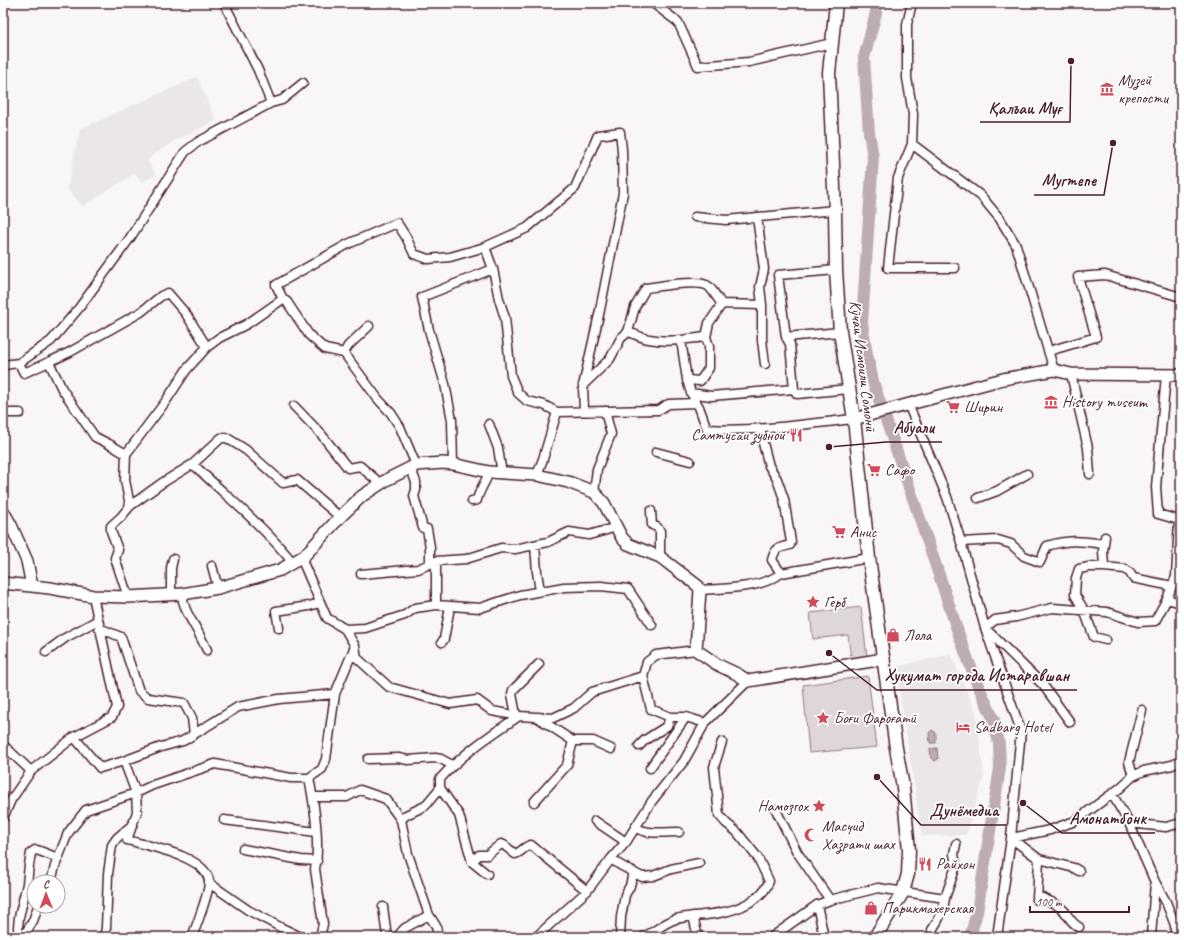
<svg xmlns="http://www.w3.org/2000/svg" width="1184" height="940" viewBox="0 0 1184 940" font-family="Caveat,sans-serif">
<style>
.built{fill:#ebe6e8}
.green{fill:#ded6d9;stroke:#947a82}
.water{fill:#bdadb0;stroke:#8f747b}
.lines{fill:none;stroke-linecap:round;stroke-linejoin:round}
.river{stroke:#bdadb0;stroke-width:12}
.street-casing{stroke:#4a1f2b;stroke-width:11}
.secondary-casing{stroke:#4a1f2b;stroke-width:14}
.primary-casing{stroke:#4a1f2b;stroke-width:15}
.street{stroke:#fff;stroke-width:8}
.secondary{stroke:#fff;stroke-width:11}
.primary{stroke:#fff;stroke-width:12}
.labels{text-anchor:middle;dominant-baseline:central;stroke-width:3.5;stroke-linejoin:round;paint-order:stroke}
.poi-label{font-size:16px;fill:#4a1f2b;stroke:#fff;text-anchor:start}
.street-label{font-size:16px;fill:#4a1f2b;stroke:#fff}
.leader{fill:none;stroke:#4a1f2b;stroke-width:1.5}
.callout-dot{fill:#4a1f2b;stroke:#fff;stroke-width:1.5}
.callout-label{font-size:17px;text-anchor:middle;font-weight:bold;fill:#4a1f2b;stroke:#fff;stroke-width:3.5;stroke-linejoin:round;paint-order:stroke}
</style>
<rect width="100%" height="100%" fill="#f8f6f7"/>
<filter id="ink" filterUnits="userSpaceOnUse"><feTurbulence type="fractalNoise" baseFrequency=".025" numOctaves="2"/><feDisplacementMap in="SourceGraphic" scale="8" xChannelSelector="R" yChannelSelector="G"/><feConvolveMatrix kernelMatrix="1 2 1 2 8 2 1 2 1" color-interpolation-filters="sRGB"/></filter>
<g filter="url(#ink)">
<path class="built" d="M197,77L216,121L172,142L147,160L156,175L142,182L134,174L83,206L67,189L80,129Z
M951,654L976,713L984,777L966,835L922,836L896,667Z"/>
<path class="green" d="M861,607L867,657L851,659L848,635L813,639L810,613Z
M868,676L877,747L809,753L803,685Z"/>
<path class="water" d="M932,730L936,733V743H930L929,733Z
M937,748L938,759L935,761L931,758L930,749Z"/>
<g class="lines">
<path class="river" d="M876,3V13L864,58L869,133L873,157L862,323L867,354L874,385L932,554L960,638L976,681L994,720L999,744L1000,768L977,912L970,937"/>
<g class="street-casing">
<path id="street" d="M224,3L258,70L271,103
M653,3L678,22L698,66L749,62L832,43
M912,3L907,24V78L913,114L912,144L898,178L888,268H955
M912,144L981,196L1000,219L1016,245L1054,370
M695,217L726,220L835,210
M757,217L764,269L760,287L762,305V340L765,364
M493,269L499,299L505,318L511,376L518,393L527,401L544,405L557,412
M283,299L276,285L348,244L397,223L406,237L414,254L428,259L450,257L485,247
M722,304L762,305
M628,332L635,307L646,288C660,286 694,280 706,285C711,286 718,300 722,304
M840,332L786,337L790,344L794,389L797,394L849,389
M786,337L778,275L836,270
M681,340L687,380L691,393L699,407L707,429C756,432 806,424 854,419
M1049,351L1096,337L1078,277L1105,275L1181,297
M344,353L348,346L369,326
M49,362L62,389L95,437L109,444L126,454
M19,363L24,373L49,362L70,352L141,312L161,296L168,293L186,314L207,347
M3,365L19,363L51,341L79,308L130,238L185,152L198,142L271,103L282,100L303,83
M1071,374L1088,448L1090,474
M1166,375L1156,487L1158,514L1179,520
M687,380L700,381L709,368V346L706,337L709,323L722,304
M583,385L610,359L621,338L628,332C635,334 642,338 649,339C669,343 687,339 706,337
M691,393L711,396L794,389
M908,404L947,497L961,542L985,628L1021,731L1011,838L997,937
M294,406L321,434L348,468L360,466L381,484
M3,413H20
M489,424L498,448L502,474
M656,452L690,461
M193,464C226,496 265,527 293,563
M453,464L452,420L445,384L429,330L422,297L493,269L485,247L527,228L575,188L598,135L620,132L622,150L623,193L600,310L583,386L584,411
M411,469L416,482V490L414,496L423,528L427,529L430,547V564
M537,475L543,459L557,412L658,410C663,409 664,405 669,404L696,403
M594,492L597,469L611,434L605,411
M978,498L997,491L1027,474
M472,501L477,500C479,490 486,482 489,472
M130,506L125,480L126,454L166,401L187,369L207,347L219,338L247,324L283,299L287,302L309,335L325,349L344,353L378,399L391,413L400,427L416,465
M651,511L652,525L657,527L660,531V557
M961,542L998,540L1011,544L1024,556L1040,562L1047,546C1070,539 1081,541 1104,544
M535,545L537,572L540,591
M301,558L327,618L345,629L355,646L357,658L389,687L450,704L477,700L492,711L519,716L553,718L574,708L592,692L643,676
M212,566L218,588
M1104,567L1103,551L1105,537
M781,573L869,558
M361,574L418,569L434,562
M700,590C723,589 764,588 781,573L772,560C775,548 778,548 790,545L791,542L784,499L777,479L769,466L759,428
M182,594C183,609 191,619 198,632C201,638 204,644 207,650
M171,595V568L173,559
M128,597L115,558L118,550L111,531V526L121,517L130,506L162,483L193,464L221,438H227L246,450L283,483L297,480L340,517
M1167,599L1181,603
M436,605V561L466,559L501,548L515,549L548,542L569,532L589,535L617,527
M99,628L121,637L139,691L148,698L184,703L192,718L194,734
M279,628L276,611L309,606L320,603
M345,629L365,628L405,615L415,608L436,605L480,608L520,595L564,587L601,586L628,589L652,625
M1106,640L1094,637L1084,610L1075,595L1076,578L1079,569L1089,567H1104L1125,569L1130,573L1133,578L1172,586
M442,642L444,639L450,607
M696,650L656,655L647,662L643,676L651,709L670,717H686L705,723
M46,652L65,638L98,620
M516,715L512,694L513,690L539,664
M1070,722L1043,685L985,628L995,620L1016,617L1052,608L1107,612L1138,622L1155,621L1167,599L1172,586L1176,577L1179,520L1181,521
M74,737L100,768L124,761L161,747L183,741L238,707L279,699L335,694
M573,741H593L611,749
M3,745L31,771L74,737L112,717L117,707L93,596
M639,746L645,740L667,726L670,717
M368,759L398,758L408,760L435,758L441,759L452,765
M124,761L136,793L137,812L127,840C148,846 206,856 209,881C210,890 196,927 192,937
M650,768L686,717
M1133,776L1129,762L1142,710
M309,778C314,803 320,844 315,869L323,924L320,937
M1112,794L1129,823L1166,827L1181,823
M313,797H347L360,790L386,799L401,820L408,854L429,915L405,928L397,937
M534,802L567,765L573,741L538,718
M776,810L797,852L830,900
M3,818L11,800L31,771
M224,820L316,832
M401,820L406,815L425,806L440,788
M595,821L626,842
M1129,823L1155,882L1166,902L1175,925V937
M635,827C646,835 665,832 679,832
M1011,838L1050,830L1075,821L1120,788L1133,776L1144,771L1172,765L1181,761
M1011,838L1039,859L1074,868L1079,871
M243,849L301,860L317,861
M611,859L620,865L642,877L653,876L671,869L699,863
M472,862L479,855H487L501,844L504,845L515,854C521,853 524,846 531,845L587,891
M487,874L472,862L459,815L440,788V779C462,754 491,735 519,716
M51,882L55,866L68,833L86,810L136,793L153,785L215,764L291,778H309L322,769L326,759L335,694L355,646
M209,883L248,910L282,928L301,937
M1037,896C1045,899 1055,903 1061,908C1069,914 1068,921 1079,927
M945,898L956,866L954,854L956,844
M1037,900L1039,859
M817,905L824,937
M383,907L386,929L388,937
M429,915L436,926L438,937
M693,916L698,937
M19,937L18,927L19,917L27,884L29,865L31,853L35,850H37L58,858
M23,937L33,921L38,906
M104,937L106,928L108,874L112,845L117,838L131,826
M536,937L587,891L611,859L626,842L652,801L684,761L705,723L748,681
M620,937L621,917L625,895L630,886L633,872
M643,937C655,932 663,923 676,919C690,915 705,916 719,913C737,910 763,900 769,881L758,858L737,832L726,823L719,815L714,767L722,742
M772,937L817,905L830,900L878,888L945,898C944,910 939,920 932,930
M1151,937L1155,882"/>
</g>
<g class="secondary-casing">
<path id="secondary" d="M854,419L1003,379L1054,370L1071,374L1181,375
M3,511L11,525L27,561L32,586
M3,583L50,588L93,596L128,597L182,594L218,588L280,570L304,556L340,517L362,496L388,479L416,465L443,463L453,464L489,472L537,475L568,482L594,492L604,503L622,538L628,544L660,557L698,586L700,590L696,650L718,665L737,674L748,681L884,659"/>
</g>
<g class="primary-casing">
<path id="primary" d="M836,3L829,73L835,210L836,270L840,332L854,419L869,558L896,748L903,787L909,850L908,874L903,892L875,937"/>
</g>
<use href="#street" class="street"/>
<use href="#secondary" class="secondary"/>
<use href="#primary" class="primary"/>
</g>
</g>
<defs>
<g id="museum-bare" transform="scale(1.08)"><path d="M0-6L6-3V-2H-6V-3ZM-5-1h2V3h-2ZM-1-1h2V3h-2ZM3-1h2V3H3ZM-6 4H6V6H-6Z" fill="#d1495b" stroke="#fff" stroke-width="2.5" paint-order="stroke"/></g>
<g id="supermarket-bare" transform="scale(1.08)"><path d="M-6-5.5h2.5l.6 2H6L4.5 2H-2.5L-4.4-4H-6ZM-1.5 3.2a1.3 1.3 0 1 0 .1 0ZM3 3.2a1.3 1.3 0 1 0 .1 0Z" fill="#d1495b" stroke="#fff" stroke-width="2.5" paint-order="stroke"/></g>
<g id="restaurant-bare" transform="scale(1.08)"><path d="M-5-6h1v4h1v-4h1v4h1v-4h1v5L-1.5 .5V6h-2V.5L-5-1ZM5-6V6H3V1.5H1.5Q1.5-4 5-6Z" fill="#d1495b" stroke="#fff" stroke-width="2.5" paint-order="stroke"/></g>
<g id="sight-bare" transform="scale(1.08)"><path d="M0-6L1.8-2.2L6-1.7L2.9 1.2L3.7 5.4L0 3.3L-3.7 5.4L-2.9 1.2L-6-1.7L-1.8-2.2Z" fill="#d1495b" stroke="#fff" stroke-width="2.5" paint-order="stroke"/></g>
<g id="shop-bare" transform="scale(1.08)"><path d="M-5-2.5h2.3a2.7 3.5 0 0 1 5.4 0H5L5.5 6h-11ZM-1.5-2.5h3a1.5 2.3 0 0 0-3 0Z" fill="#d1495b" stroke="#fff" stroke-width="2.5" paint-order="stroke"/></g>
<g id="hotel-bare" transform="scale(1.08)"><path d="M-6-4.5h1.5V1H6V5H4.5V3h-9V5H-6ZM-4 0a1.8 1.8 0 1 1 3.6 0ZM.5 0V-2.5h3Q6-2.5 6 0Z" fill="#d1495b" stroke="#fff" stroke-width="2.5" paint-order="stroke"/></g>
<g id="mosque-bare" transform="scale(1.08)"><path d="M3.5-4.9A6 6 0 1 0 3.5 4.9A5 5 0 1 1 3.5-4.9Z" fill="#d1495b" stroke="#fff" stroke-width="2.5" paint-order="stroke"/></g>
</defs>
<g fill-rule="evenodd">
<use href="#museum-bare" x="1107" y="89"/>
<use href="#museum-bare" x="1051" y="402"/>
<use href="#supermarket-bare" x="953" y="407"/>
<use href="#restaurant-bare" x="796" y="435"/>
<use href="#supermarket-bare" x="874" y="470"/>
<use href="#supermarket-bare" x="839" y="532"/>
<use href="#sight-bare" x="813" y="602"/>
<use href="#shop-bare" x="893" y="635"/>
<use href="#sight-bare" x="823" y="718"/>
<use href="#hotel-bare" x="963" y="727"/>
<use href="#sight-bare" x="819" y="806"/>
<use href="#mosque-bare" x="811" y="835"/>
<use href="#restaurant-bare" x="925" y="864"/>
<use href="#shop-bare" x="871" y="908"/>
</g>
<g class="labels">
<g class="poi-label">
<text x="1118" y="80">Музей<tspan x="1118" dy="18">крепости</tspan></text>
<text x="1062" y="402">History museum</text>
<text x="964" y="407">Ширин</text>
<text x="785" y="435" text-anchor="end">Самтусаи зубной</text>
<text x="885" y="470">Сафо</text>
<text x="850" y="532">Анис</text>
<text x="824" y="602">Герб</text>
<text x="904" y="635">Лола</text>
<text x="834" y="718">Боғи Фароғатӣ</text>
<text x="974" y="727">Sadbarg Hotel</text>
<text x="808" y="806" text-anchor="end">Намозгох</text>
<text x="822" y="826">Масҷид<tspan x="822" dy="18">Хазрати шах</tspan></text>
<text x="936" y="864">Райхон</text>
<text x="882" y="908">Парикмахерская</text>
</g>
<g class="street-label">
<text transform="translate(863 366) rotate(83)">Кӯчаи Исмоили Сомонӣ</text>
</g>
</g>
<path class="leader" d="M1071 61L1070 122H980M1113 143L1104 195H1034M829 447L886 442H942M829 653L877 690H1077M877 777L921 825H1006M1023 803L1062 833H1155"/>
<g class="callout-dot">
<circle cx="1071" cy="61" r="4"/>
<circle cx="1113" cy="143" r="4"/>
<circle cx="829" cy="447" r="4"/>
<circle cx="829" cy="653" r="4"/>
<circle cx="877" cy="777" r="4"/>
<circle cx="1023" cy="803" r="4"/>
</g>
<g class="callout-label">
<text x="1025" y="114">Қалъаи Муғ</text>
<text x="1069" y="186">Мугтепе</text>
<text x="914" y="433">Абуали</text>
<text x="977" y="681">Хукумат города Истаравшан</text>
<text x="964" y="816">Дунёмедиа</text>
<text x="1108" y="824">Амонатбонк</text>
</g>
<rect width="1184" height="940" fill="none" stroke="#fff" stroke-width="16"/>
<rect x="8" y="8" width="1168" height="924" fill="none" stroke="#4a1f2b" stroke-width="1.5" filter="url(#ink)"/>
<g transform="translate(46 894) rotate(359)"><circle r="19" fill="#ffffff" stroke="#b7a5aa"/>
<path d="M0-3L7 15L0 10L-7 15Z" fill="#d1495b"/>
<text y="-6" font-size="11" font-weight="bold" text-anchor="middle" fill="#4a1f2b">С</text>
</g>
<path d="M1030 906v6h99v-6" fill="none" stroke="#4a1f2b" stroke-width="2"/>
<text x="1036" y="906" font-size="12" fill="#4a1f2b" stroke="#ffffff" stroke-width="3" paint-order="stroke">100 m</text>
</svg>
